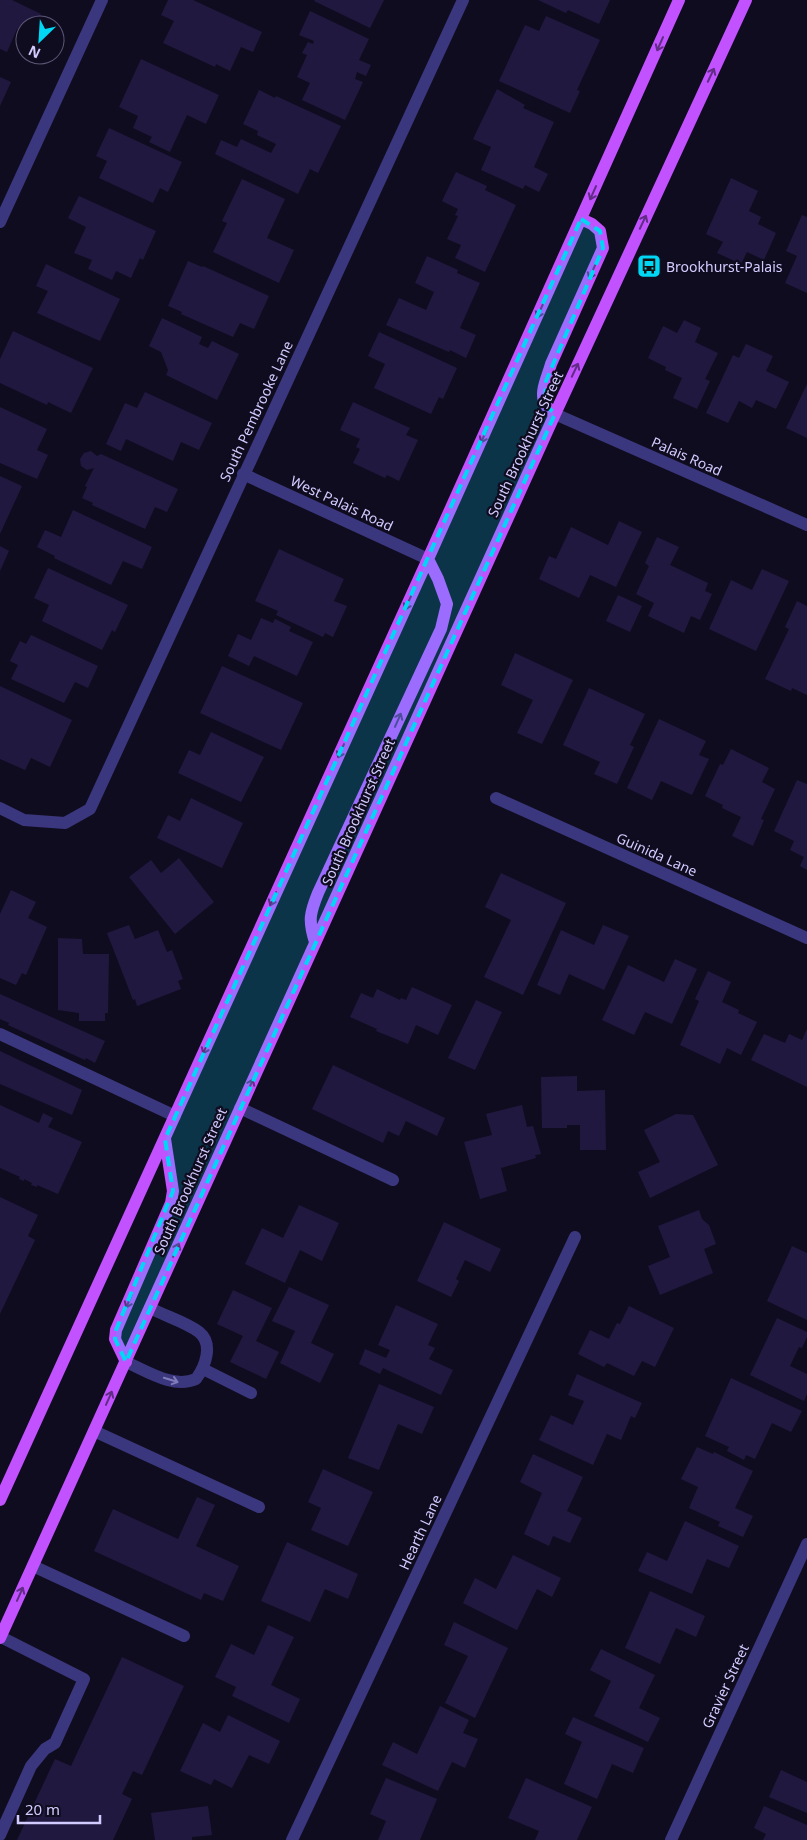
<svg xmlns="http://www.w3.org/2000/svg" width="807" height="1840" viewBox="0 0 807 1840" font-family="'Noto Sans',sans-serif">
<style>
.building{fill:#211840}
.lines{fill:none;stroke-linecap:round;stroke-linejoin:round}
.service{stroke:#3b377e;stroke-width:12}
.minor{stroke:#3b377e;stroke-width:12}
.primary{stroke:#c252ff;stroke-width:12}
.oneway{stroke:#602c84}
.oneway2{stroke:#7f7ab8}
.marked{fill:#00d7f5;fill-opacity:0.2;stroke:#00d7f5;stroke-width:4;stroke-dasharray:10 6;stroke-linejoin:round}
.labels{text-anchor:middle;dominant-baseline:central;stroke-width:4.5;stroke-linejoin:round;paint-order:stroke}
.poi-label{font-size:14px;fill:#d2cbff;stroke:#100c1f;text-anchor:start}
.street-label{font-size:14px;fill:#d2cbff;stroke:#100c1f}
</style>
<rect width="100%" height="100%" fill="#100c1f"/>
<path class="building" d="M0,0H12L41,14L36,25H25V33L17,29L7,52L0,49Z
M168,0H193L262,32L253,52L241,47L230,71L216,64L215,67L163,43L174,21L161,15Z
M315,0H384L370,28L314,1Z
M538,0H610L599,24L568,10L566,13Z
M310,11L369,39L359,60L371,65L366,76L357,72L355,79L363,82L345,120L302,100L310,83L297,77L307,55L302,53L308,42L313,44L314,41L299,35Z
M546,16L600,40L577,90L580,91L570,113L499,81L525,25L539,31Z
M141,59L219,95L206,124L187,115L170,152L149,142L152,137L133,128L138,116L119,107Z
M0,77L11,82L0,106Z
M497,89L525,105L523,108L554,122L534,167L548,174L539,192L525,185L523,189L481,170L491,147L473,139Z
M259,90L275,98L276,96L341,126L318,173L310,169L298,194L215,154L221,140L237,147L241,139L271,153L276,144L257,135L258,131L243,124Z
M109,128L182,162L168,192L160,188L153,203L99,178L107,161L96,156Z
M456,172L487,186L485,190L516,205L485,272L455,258L461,245L447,239L458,216L455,215L458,209L442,201Z
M731,178L758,191L749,211L761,217L758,224L776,233L764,260L747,252L741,264L717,253L723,242L706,234Z
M242,179L285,199L267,238L294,250L279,283L213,252L227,223L222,221Z
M79,196L156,231L143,260L140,258L131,278L116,271L112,280L88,269L92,260L74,253L86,227L68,218Z
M802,215L807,217V293L785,283L797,256L786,251Z
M427,256L458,270L457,273L480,283L460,328L476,335L466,358L450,350L449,352L386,325L399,298L426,310L434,292L415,283Z
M188,261L202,267L203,266L269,296L254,329L240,323L233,337L181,314L182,312L168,306Z
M46,264L120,299L100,341L37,313L48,291L36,286Z
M162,318L202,337L199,344L208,348L212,341L239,354L217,400L166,375L168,370L161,352L149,346Z
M684,320L701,328L695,342L718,353L705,379L710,381L697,409L673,398L682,378L665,370L666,367L648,358L663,326L677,333Z
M13,331L93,368L71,413L48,402L47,405L0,383V359Z
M379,332L457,368L443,399L439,397L431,414L374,388L385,364L368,356Z
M746,344L773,356L766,371L789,382L776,409L756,400L752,408L739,401L728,423L706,413L733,355L739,358Z
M807,384V438L786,428Z
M145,392L212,423L199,450L181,442L173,461L126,439L121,451L106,444L125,403L137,408Z
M353,402L410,428L406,435L418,440L399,481L387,475L385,478L353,463L360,449L356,447L360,439L340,430Z
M0,407L47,429L37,450L48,455L37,479L0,463Z
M91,451L97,456L101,454L178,489L167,512L155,507L145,529L92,505L93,503L82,498L87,487L85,486L94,468L87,470L81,466L80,459L84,453Z
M0,476L22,486L0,534Z
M73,510L152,547L142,569L123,561L111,585L54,558L55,556L37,547L45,530L61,537Z
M619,521L642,532L616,587L590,575L579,598L539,579L549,556L556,559L571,527L608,545Z
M657,537L679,547L670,565L708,583L705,591L712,594L700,620L691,616L684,633L648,616L654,603L636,594L649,566L645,563Z
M0,546L9,551L0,571Z
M279,549L344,579L334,601L347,606L333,637L325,633L323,637L276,615L278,611L255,601Z
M48,568L128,605L115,632L112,630L102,650L42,621L49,605L34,598Z
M762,569L789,581L756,651L709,629L731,580L752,590Z
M618,595L642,606L630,632L606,621Z
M797,601L807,606V695L792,688L791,691L765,679L789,629L785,627Z
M261,618L273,623L275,619L291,627L289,631L313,642L297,676L254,656L249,666L228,656L238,634L251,640Z
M31,635L98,666L88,688L75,682L64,703L11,679L18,665L10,661L20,641L26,644Z
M515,653L573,680L542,744L517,733L533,700L501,685Z
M222,666L303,703L281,750L200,713Z
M0,686L72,720L50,767L31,758L25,770L0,759Z
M589,688L645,714L630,745L634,747L617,784L594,774L600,762L563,745Z
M659,719L706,741L699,755L709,759L692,795L661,781L652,800L627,788Z
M211,732L264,757L241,802L178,773L189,750L200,755Z
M731,749L769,768L762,782L775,789L761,819L764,820L753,846L732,836L741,817L722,808L723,805L705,796L720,764L723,765Z
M797,780L807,784V870L800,866L804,857L790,850L794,841L774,831Z
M191,798L243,823L222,868L157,838L168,815L180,821Z
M179,858L214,902L175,934L129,877L151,860L161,873Z
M501,873L566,903L523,995L484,977L511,920L485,907Z
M11,890L36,902L28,918L47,927L26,975L22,973L16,985L0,978V914Z
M129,925L135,939L158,930L167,952L172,950L183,979L178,981L181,989L137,1006L135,999L133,1000L107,933Z
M603,925L629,936L604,990L569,974L560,995L537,985L561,930L594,945Z
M58,938L82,939L83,954H109L108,1013H105V1021H79V1013L58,1010Z
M675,959L697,969L672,1024L645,1012L634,1035L602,1020L628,965L664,982Z
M708,971L731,982L722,1002L739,1010L738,1013L757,1022L741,1055L727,1048L720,1064L680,1045L699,1001L695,999Z
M412,987L452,1005L438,1035L416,1025L408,1044L376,1031L377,1029L350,1017L361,993L373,998L377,989L400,1000L401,998L406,1000Z
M0,994L105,1041L95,1063L86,1058L85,1060L8,1025L9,1023L0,1019Z
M476,1000L502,1012L475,1070L448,1058Z
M807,1029V1087L751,1060L764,1034L785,1043L789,1034L802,1040Z
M0,1051L82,1090L72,1115L0,1084Z
M333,1065L445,1118L437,1136L406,1121L399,1136L388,1131L383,1143L312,1109Z
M577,1076V1091L605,1090L606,1150H580V1125H567V1128H542L541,1077Z
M0,1105L39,1123L43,1113L53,1118L48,1127L82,1142L58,1194L37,1185V1187L31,1185L32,1183L24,1179V1181L19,1179L20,1177L0,1168Z
M522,1105L527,1127L533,1126L541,1154L535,1155L536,1158L501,1168L507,1191L480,1199L464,1142L492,1135L486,1114Z
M676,1114L693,1115L718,1165L650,1198L638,1172L660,1162L644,1130Z
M0,1197L38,1215L28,1236L35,1240L0,1314Z
M299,1205L339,1223L322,1261L300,1250L285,1283L245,1264L262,1228L283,1238Z
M699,1210L702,1219L709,1225L716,1244L704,1249L713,1273L660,1295L648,1266L670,1257L658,1226Z
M444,1222L501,1249L490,1272L465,1260L456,1279L459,1281L451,1297L417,1281Z
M792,1246L807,1253V1320L767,1301Z
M289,1287L329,1305L311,1343L334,1354L320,1383L280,1363L295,1331L272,1321Z
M233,1290L272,1308L256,1341L279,1352L266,1379L230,1362L243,1336L217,1324Z
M396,1305L438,1324L428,1345L435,1348L429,1359L453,1370L441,1395L383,1368L380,1374L359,1364L365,1349L386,1358L390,1350L378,1345Z
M629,1306L674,1328L655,1367L642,1361L634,1376L607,1363L604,1367L578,1354L590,1330L609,1339L617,1323L620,1324Z
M777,1318L807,1332V1337L802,1348L799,1347L790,1366L807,1374V1394L804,1401L750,1375Z
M577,1374L642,1403L635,1418L631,1416L621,1440L607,1434L593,1465L539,1440L551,1415L573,1425L584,1401L568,1395Z
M731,1378L802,1411L791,1432L772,1423L755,1459L746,1455L744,1460L727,1451L729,1447L705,1436Z
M379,1384L434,1407L422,1434L398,1424L379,1470L348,1458Z
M697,1447L713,1454L714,1452L753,1471L735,1508L753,1516L743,1537L718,1526L720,1522L689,1508L698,1487L681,1479Z
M533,1454L583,1477L567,1511L582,1518L570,1543L553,1536L549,1546L524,1534L542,1493L520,1482Z
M323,1469L373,1492L348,1546L311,1530L321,1508L308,1502Z
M197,1497L215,1505L196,1546L239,1566L223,1601L204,1593L201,1600L94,1551L113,1509L178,1539Z
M685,1521L739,1546L729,1568L707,1559L692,1594L638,1571L647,1552L667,1561Z
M287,1542L358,1574L348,1599L325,1589L310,1622L261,1601Z
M513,1555L561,1578L552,1597L537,1589L517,1630L463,1603L475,1578L496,1589Z
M650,1591L705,1616L696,1637L676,1628L660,1664L625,1648Z
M454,1622L508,1648L475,1718L445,1703L468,1656L444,1645Z
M268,1625L294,1637L271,1685L300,1699L289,1723L232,1696L236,1687L215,1677L231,1644L254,1655Z
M601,1649L655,1675L639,1708L660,1718L648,1742L594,1716L611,1681L590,1670Z
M122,1657L184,1686L142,1775L133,1771L122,1794L132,1799L113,1840H17L55,1759L71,1766Z
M440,1706L469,1720L463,1733L478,1739L465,1768L452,1762L438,1791L382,1765L393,1742L417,1754Z
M228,1715L280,1741L269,1764L249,1755L232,1788L214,1779L211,1785L180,1771L203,1723L220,1732Z
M573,1717L644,1748L633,1773L612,1764L597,1799L564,1784L582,1742L565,1734Z
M781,1770L807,1782V1813L769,1797Z
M386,1778L437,1799L420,1840H378L386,1821L370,1814Z
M526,1778L592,1807L577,1840H535L539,1831L508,1818Z
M208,1806L212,1835L192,1837V1840H155L151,1813Z
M764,1806L807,1825V1840H763L766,1834L754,1828Z"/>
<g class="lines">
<path class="service" d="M0,1034L175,1116
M240,1108L393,1180
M126,1362C147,1371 173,1389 196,1379C205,1367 214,1344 199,1332C186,1322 165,1316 150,1308
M203,1369L251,1393
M94,1431L259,1507
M33,1566L184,1636
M0,1835L31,1766L45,1749L55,1743L84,1679L1,1637"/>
<path class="minor" d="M0,222L102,0
M555,414L807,525
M243,474L428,559
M496,798L807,938
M0,808L24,820L65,823L90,809L463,0
M292,1840L575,1237
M671,1840L807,1544"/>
<path class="primary" d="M555,414C552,411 548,409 546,405C538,394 548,376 551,364L603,248L600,231L592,224L581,219
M315,942C308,920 310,913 318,893L441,629L447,604L438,579L428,559
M126,1362L115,1339L116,1330L171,1203L173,1191L165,1139
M0,1500L428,559L679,0
M0,1638L555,414L746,0"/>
</g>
<defs><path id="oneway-shaft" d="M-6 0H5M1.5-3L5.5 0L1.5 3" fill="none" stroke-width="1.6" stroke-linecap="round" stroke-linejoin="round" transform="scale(1.25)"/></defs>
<g class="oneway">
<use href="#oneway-shaft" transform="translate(660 44) rotate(114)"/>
<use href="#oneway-shaft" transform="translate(711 75) rotate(-65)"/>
<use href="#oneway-shaft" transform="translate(593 193) rotate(114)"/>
<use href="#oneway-shaft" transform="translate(643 222) rotate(-65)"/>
<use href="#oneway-shaft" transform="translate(592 272) rotate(114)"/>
<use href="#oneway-shaft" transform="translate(540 311) rotate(114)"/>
<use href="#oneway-shaft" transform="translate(575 370) rotate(-65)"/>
<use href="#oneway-shaft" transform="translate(484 436) rotate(114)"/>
<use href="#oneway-shaft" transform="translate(408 603) rotate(114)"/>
<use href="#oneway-shaft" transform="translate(398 720) rotate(-66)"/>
<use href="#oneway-shaft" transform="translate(341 751) rotate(114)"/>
<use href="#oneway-shaft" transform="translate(273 899) rotate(114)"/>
<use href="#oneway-shaft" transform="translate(206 1047) rotate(114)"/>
<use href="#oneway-shaft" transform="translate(250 1086) rotate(-66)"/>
<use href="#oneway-shaft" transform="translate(176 1250) rotate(-66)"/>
<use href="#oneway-shaft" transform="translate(129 1301) rotate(113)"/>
<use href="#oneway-shaft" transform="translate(109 1398) rotate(-66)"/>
<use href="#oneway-shaft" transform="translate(20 1594) rotate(-66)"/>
</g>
<use class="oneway2" href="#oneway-shaft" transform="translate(171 1380) rotate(17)"/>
<path class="marked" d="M581,219L600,231L603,248L546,381L545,404L555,414L126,1362L115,1339L116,1330L173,1191L165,1139Z"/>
<defs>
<g id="bus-square" transform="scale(1.25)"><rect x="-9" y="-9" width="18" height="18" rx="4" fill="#00d7f5" stroke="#100c1f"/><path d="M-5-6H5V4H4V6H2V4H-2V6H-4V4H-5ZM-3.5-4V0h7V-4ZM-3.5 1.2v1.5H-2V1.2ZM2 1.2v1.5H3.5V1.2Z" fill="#111"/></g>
</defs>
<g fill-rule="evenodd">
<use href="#bus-square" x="649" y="266"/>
</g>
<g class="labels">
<g class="poi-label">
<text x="666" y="266">Brookhurst-Palais</text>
</g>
<g class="street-label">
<text transform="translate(256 411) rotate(-65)">South Pembrooke Lane</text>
<text transform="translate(525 444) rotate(-65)">South Brookhurst Street</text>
<text transform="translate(687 456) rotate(24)">Palais Road</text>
<text transform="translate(342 503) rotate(25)">West Palais Road</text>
<text transform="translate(358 812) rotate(-66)">South Brookhurst Street</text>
<text transform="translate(657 854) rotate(24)">Guinida Lane</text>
<text transform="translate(190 1181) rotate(-66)">South Brookhurst Street</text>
<text transform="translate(420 1532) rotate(-65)">Hearth Lane</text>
<text transform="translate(725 1686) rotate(-65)">Gravier Street</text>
</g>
</g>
<g transform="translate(40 40) rotate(205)"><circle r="24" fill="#100c1f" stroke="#5e5879"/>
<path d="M0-4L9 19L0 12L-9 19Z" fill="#00d7f5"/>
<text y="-8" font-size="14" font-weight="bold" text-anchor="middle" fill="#d2cbff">N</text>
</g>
<path d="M18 1815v8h82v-8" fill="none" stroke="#d2cbff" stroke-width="2.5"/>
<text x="25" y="1815" font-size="15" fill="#d2cbff" stroke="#100c1f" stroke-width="4" paint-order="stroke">20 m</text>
</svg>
